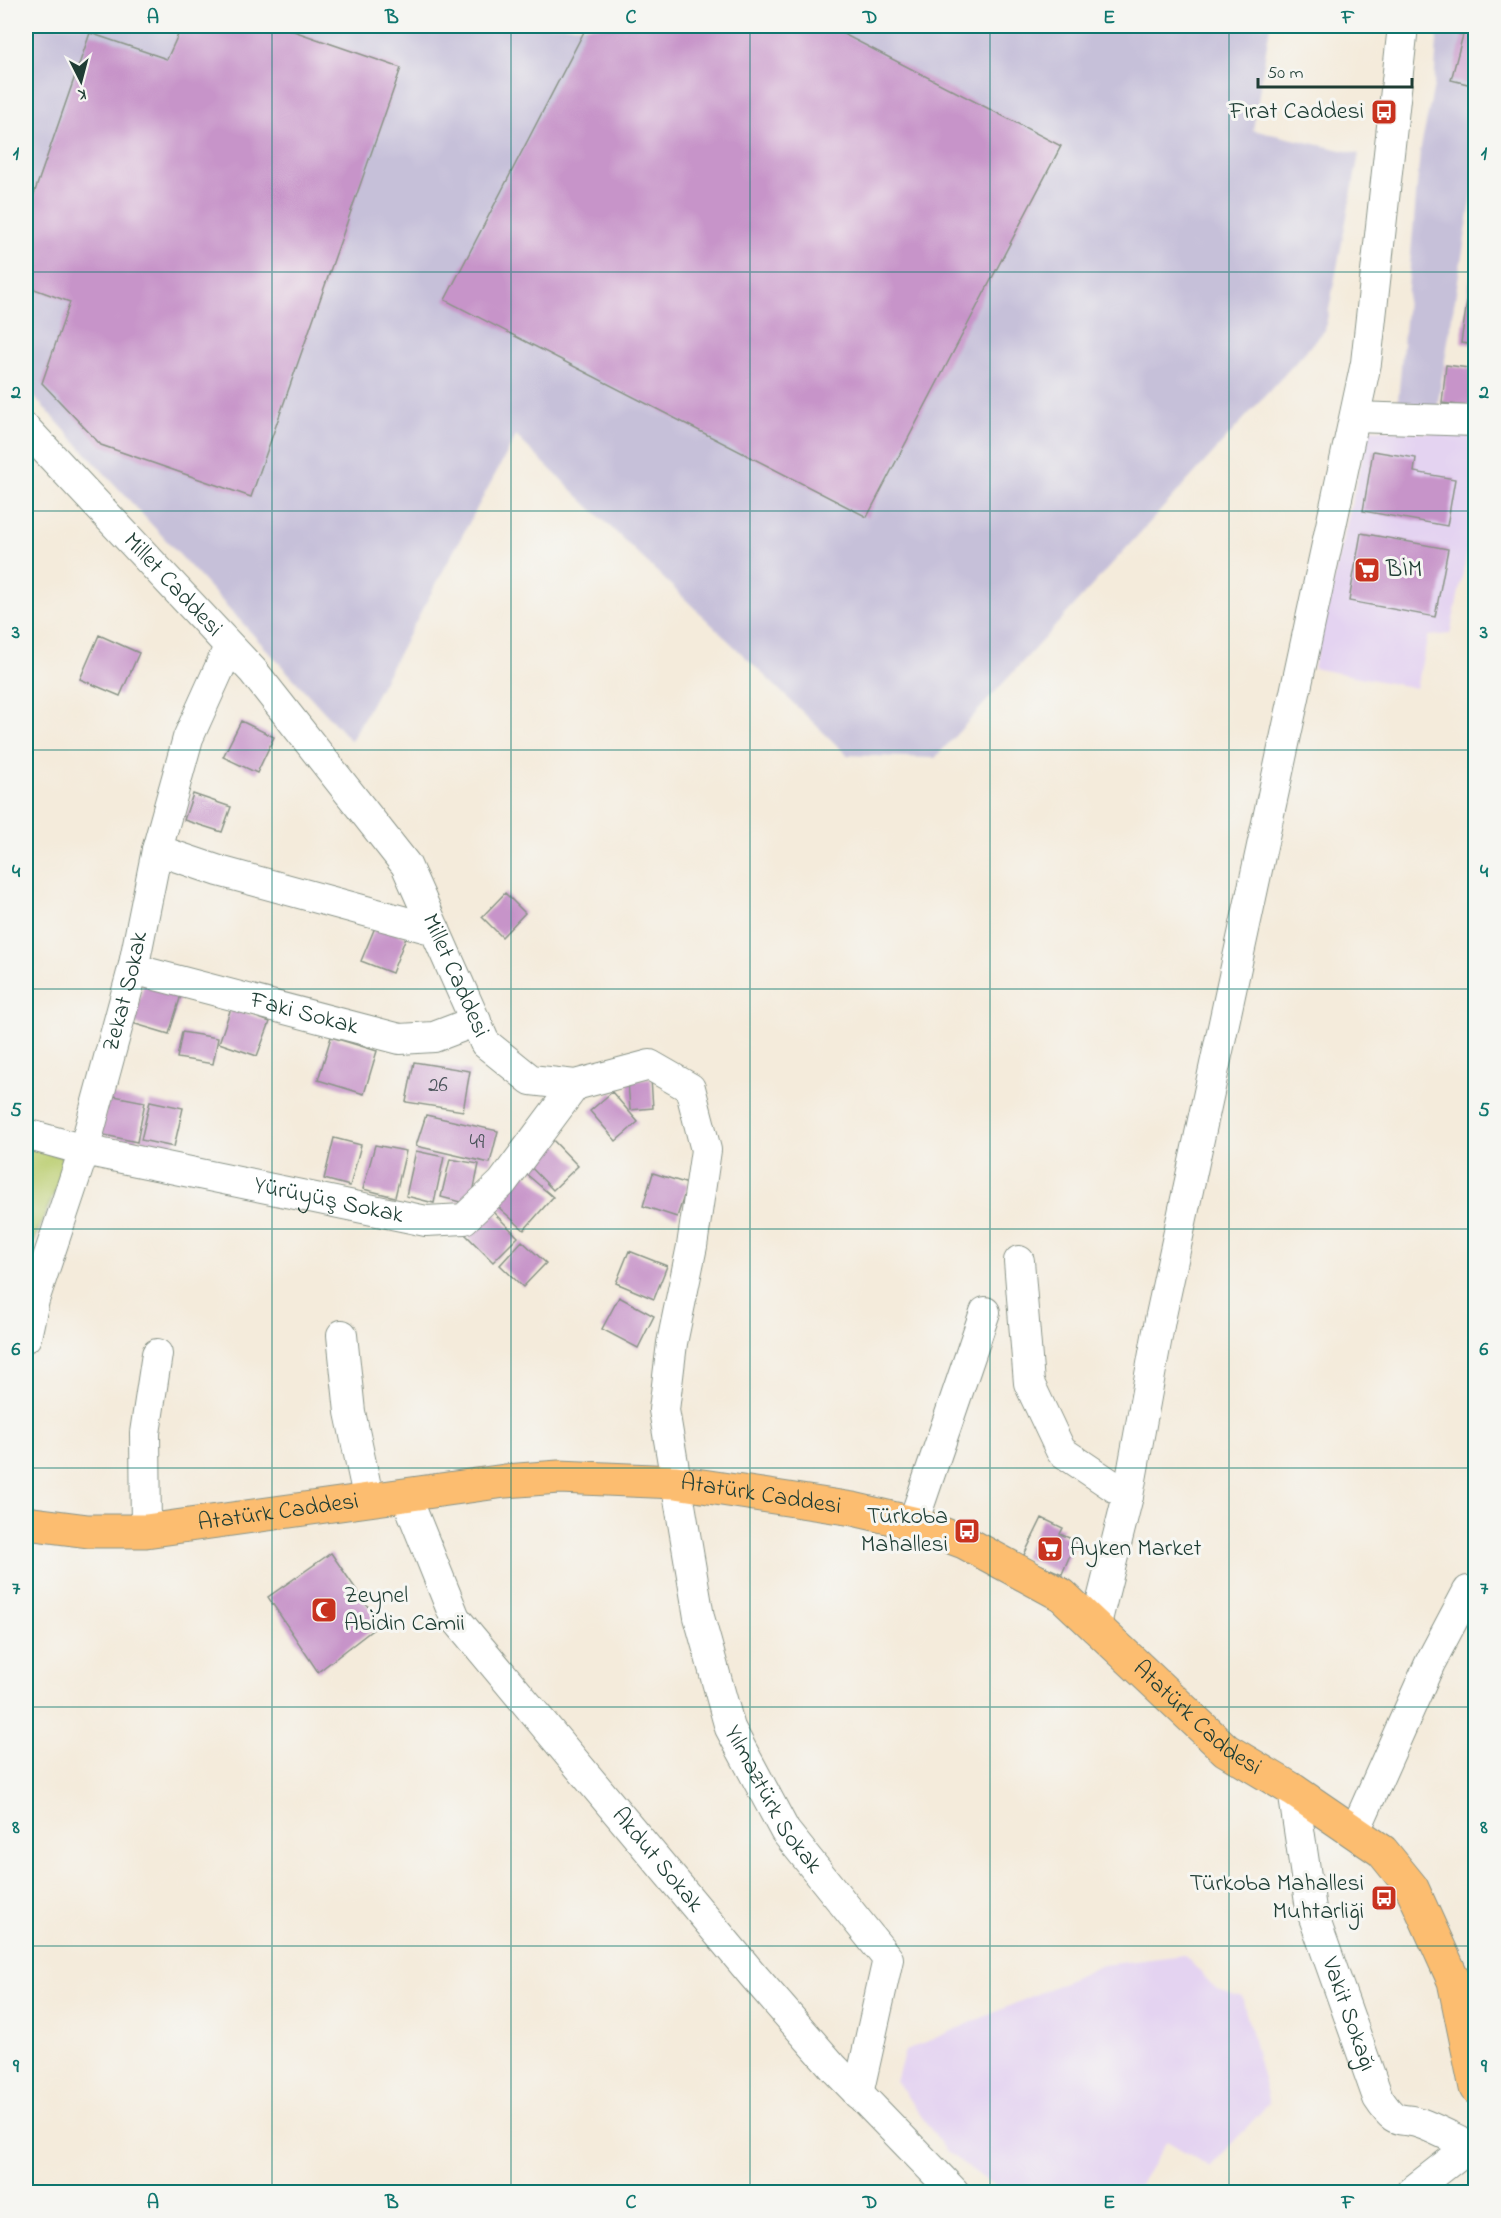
<svg xmlns="http://www.w3.org/2000/svg" width="1501" height="2218" viewBox="0 0 1501 2218" font-family="'Indie Flower',sans-serif">
<style>
.built{fill:#e4d3f1}
.industrial{fill:#c6c0d9}
.green{fill:#bbce71;stroke:#6d8652;stroke-width:1.5}
.building{fill:#c794c9}
.lines{fill:none;stroke-linecap:round;stroke-linejoin:round}
.minor-casing{stroke:#8a9488;stroke-width:32}
.major-casing{stroke:#8a9488;stroke-width:35}
.minor{stroke:#fff;stroke-width:30}
.major{stroke:#fcbd6f;stroke-width:33}
.grid{fill:none;stroke:#0f766e;stroke-width:1.5;stroke-opacity:0.55}
.labels{text-anchor:middle;dominant-baseline:central;stroke-width:6;stroke-linejoin:round;paint-order:stroke}
.number-label{font-size:21px;fill:#495359}
.poi-label{font-size:24px;fill:#1f3d34;stroke:#f6f6f2;text-anchor:end}
.street-label{font-size:24px;fill:#1f3d34;stroke:#f6f6f2}
.neatline{fill:none;stroke:#0f766e;stroke-width:2}
.grid-label{font-size:20px;text-anchor:middle;font-weight:bold;fill:#0f766e}
</style>
<rect width="100%" height="100%" fill="#f6f6f2"/>
<filter id="ink" filterUnits="userSpaceOnUse"><feTurbulence type="fractalNoise" baseFrequency=".0167" numOctaves="2"/><feDisplacementMap in="SourceGraphic" scale="12" xChannelSelector="R" yChannelSelector="G"/><feConvolveMatrix kernelMatrix="1 2 1 2 8 2 1 2 1" color-interpolation-filters="sRGB"/></filter>
<filter id="wash" filterUnits="userSpaceOnUse"><feTurbulence type="fractalNoise" baseFrequency=".008" numOctaves="4" result="noise"/><feDisplacementMap in="SourceGraphic" scale="24" xChannelSelector="R" yChannelSelector="G"/><feGaussianBlur stdDeviation="1.35" result="paint"/><feColorMatrix in="noise" values="0 0 0 0 0 0 0 0 0 0 0 0 0 0 0 0 0 1.4 0 .05"/><feComposite in="paint" operator="in"/></filter>
<g filter="url(#wash)">
<rect width="100%" height="100%" fill="#f4ebdb"/>
<path class="built" d="M1369,429L1475,436V515L1450,634L1428,636L1416,688L1313,668Z
M1184,1955L1217,1990L1242,1997L1269,2103L1210,2167L1167,2141L1135,2192H1003L947,2152L896,2081L905,2051L977,2020L1103,1965Z"/>
<path class="industrial" d="M26,26H1270L1253,130L1359,154L1325,330L935,758L847,755L516,436L351,741L26,388Z
M1438,26H1475V177L1437,408L1398,401L1420,152L1434,86Z"/>
<path class="green" d="M26,1146L69,1159L26,1259Z"/>
<g id="blocks">
<path class="building" d="M182,26H279L401,68L251,497L101,445L42,383L70,302L26,286V217L90,33L167,59Z
M587,26H828L1061,146L867,517L445,300Z
M1441,26H1476V86L1451,80L1463,35L1440,29Z
M1474,254H1476V345L1461,343Z
M1446,365L1476,369V407L1442,403Z
M1373,451L1416,458L1414,472L1455,479L1447,526L1363,511Z
M1361,533L1448,549L1435,617L1349,601Z
M99,635L139,653L120,696L80,679Z
M241,721L274,737L257,773L223,757Z
M193,794L231,807L222,832L184,820Z
M505,893L525,913L502,937L482,917Z
M376,925L406,937L392,973L361,961Z
M144,984L181,995L169,1034L132,1023Z
M231,1008L270,1022L257,1056L219,1043Z
M182,1032L218,1038L213,1064L177,1058Z
M331,1037L377,1051L364,1094L318,1080Z
M414,1062L470,1071L463,1111L406,1102Z
M651,1079L653,1108L630,1110L628,1081Z
M612,1092L638,1122L616,1141L590,1111Z
M109,1095L145,1102L137,1142L100,1134Z
M150,1101L183,1108L174,1147L141,1140Z
M426,1115L498,1131L490,1163L416,1146Z
M550,1137L578,1166L553,1190L525,1161Z
M334,1138L361,1145L350,1186L324,1179Z
M375,1145L406,1151L395,1197L363,1189Z
M416,1151L444,1157L434,1203L406,1196Z
M450,1159L479,1164L473,1193L460,1202L441,1197Z
M524,1172L553,1197L524,1230L496,1205Z
M653,1173L688,1184L677,1217L643,1206Z
M491,1210L518,1237L493,1262L466,1235Z
M522,1241L546,1263L523,1287L500,1265Z
M629,1251L667,1266L654,1299L616,1283Z
M619,1297L654,1316L638,1348L602,1329Z
M1042,1518L1063,1528L1060,1534L1076,1541L1062,1574L1023,1557Z
M331,1553L380,1624L318,1672L268,1597Z"/>
</g>
</g>
<g filter="url(#ink)">
<use href="#blocks" fill-opacity="0" stroke="#8a9488" stroke-width="1.5"/>
<g class="lines">
<g class="minor-casing">
<g id="minor">
<path d="M1355,417L1476,421"/>
<path id="s1" d="M26,429L253,671L406,865L485,1043L531,1080L575,1085L650,1065L690,1088L706,1150L692,1246L672,1343L664,1410L699,1617L730,1728L785,1831L888,1959L858,2094"/>
<path d="M157,850L219,871L435,930"/>
<path id="s2" d="M133,969L400,1039L434,1037L476,1021"/>
<path id="s3" d="M26,1134L84,1150L426,1221L464,1219L502,1183L575,1085"/>
<path d="M1019,1261L1029,1383L1061,1451L1128,1496"/>
<path d="M342,1335L350,1412L369,1501"/>
<path id="s4" d="M26,1337L34,1300L84,1150L133,969L157,850L188,738L229,647"/>
<path id="s5" d="M406,1496L455,1618L752,1974L834,2068L954,2192"/>
<path d="M913,1523L985,1312"/>
<path d="M146,1531L145,1433L157,1354"/>
<path d="M1095,1628L1128,1496L1160,1320L1366,363L1403,26"/>
<path id="s6" d="M1293,1790L1311,1909L1378,2098C1399,2130 1399,2114 1425,2125C1440,2131 1455,2139 1470,2146"/>
<path d="M1355,1831L1430,1663L1468,1591H1476"/>
<path d="M1411,2192L1470,2146L1476,2144"/>
</g>
</g>
<g class="major-casing">
<g id="major">
<path id="s7" d="M26,1523L88,1531H146L505,1481L559,1477L676,1482L853,1509L913,1523L964,1542L1062,1595L1226,1750L1293,1790L1382,1851L1412,1888L1454,1981L1476,2088"/>
</g>
</g>
<use href="#minor" class="minor"/>
<use href="#major" class="major"/>
</g>
</g>
<path class="grid" d="M272,26V2192M511,26V2192M750,26V2192M990,26V2192M1229,26V2192M26,272H1476M26,511H1476M26,750H1476M26,989H1476M26,1229H1476M26,1468H1476M26,1707H1476M26,1946H1476"/>
<defs>
<g id="bus-square" transform="scale(1.35)"><rect x="-9" y="-9" width="18" height="18" rx="4" fill="#c8321e" stroke="#f6f6f2"/><path d="M-5-6H5V4H4V6H2V4H-2V6H-4V4H-5ZM-3.5-4V0h7V-4ZM-3.5 1.2v1.5H-2V1.2ZM2 1.2v1.5H3.5V1.2Z" fill="#fff"/></g>
<g id="supermarket-square" transform="scale(1.35)"><rect x="-9" y="-9" width="18" height="18" rx="4" fill="#c8321e" stroke="#f6f6f2"/><path d="M-6-5.5h2.5l.6 2H6L4.5 2H-2.5L-4.4-4H-6ZM-1.5 3.2a1.3 1.3 0 1 0 .1 0ZM3 3.2a1.3 1.3 0 1 0 .1 0Z" fill="#fff"/></g>
<g id="mosque-square" transform="scale(1.35)"><rect x="-9" y="-9" width="18" height="18" rx="4" fill="#c8321e" stroke="#f6f6f2"/><path d="M3.5-4.9A6 6 0 1 0 3.5 4.9A5 5 0 1 1 3.5-4.9Z" fill="#fff"/></g>
</defs>
<g fill-rule="evenodd">
<use href="#bus-square" x="1384" y="112"/>
<use href="#supermarket-square" x="1367" y="570"/>
<use href="#bus-square" x="967" y="1531"/>
<use href="#supermarket-square" x="1050" y="1549"/>
<use href="#mosque-square" x="324" y="1610"/>
<use href="#bus-square" x="1384" y="1898"/>
</g>
<g class="labels">
<g class="number-label">
<text x="438" y="1086">26</text>
<text x="477" y="1143">49</text>
</g>
<g class="poi-label">
<text x="1364" y="112">Fırat Caddesi</text>
<text x="1386" y="570" text-anchor="start">BİM</text>
<text x="948" y="1517">Türkoba<tspan x="948" dy="28">Mahallesi</tspan></text>
<text x="1070" y="1549" text-anchor="start">Ayken Market</text>
<text x="344" y="1596" text-anchor="start">Zeynel<tspan x="344" dy="28">Abidin Camii</tspan></text>
<text x="1364" y="1884">Türkoba Mahallesi<tspan x="1364" dy="28">Muhtarliği</tspan></text>
</g>
<g class="street-label">
<text stroke="none"><textPath href="#s1" startOffset="214">Millet Caddesi</textPath></text>
<text stroke="none"><textPath href="#s1" startOffset="700">Millet Caddesi</textPath></text>
<text stroke="none"><textPath href="#s4" startOffset="360">Zekat Sokak</textPath></text>
<text stroke="none"><textPath href="#s2" startOffset="177">Faki Sokak</textPath></text>
<text stroke="none"><textPath href="#s3" startOffset="310">Yürüyüş Sokak</textPath></text>
<text stroke="none"><textPath href="#s7" startOffset="740">Atatürk Caddesi</textPath></text>
<text stroke="none"><textPath href="#s7" startOffset="254">Atatürk Caddesi</textPath></text>
<text stroke="none"><textPath href="#s7" startOffset="1244">Atatürk Caddesi</textPath></text>
<text stroke="none"><textPath href="#s1" startOffset="1737">Yılmaztürk Sokak</textPath></text>
<text stroke="none"><textPath href="#s5" startOffset="447">Akdut Sokak</textPath></text>
<text stroke="none"><textPath href="#s6" startOffset="232">Vakit Sokağı</textPath></text>
</g>
</g>
<rect width="1501" height="2218" fill="none" stroke="#f6f6f2" stroke-width="66"/>
<g transform="translate(81 81) rotate(174)" stroke="#f6f6f2" stroke-width="4.5" paint-order="stroke">
<path d="M0-4.5L10 22L0 15L-10 22Z" fill="#1f3d34"/>
<text y="-9" font-size="16" font-weight="bold" text-anchor="middle" fill="#1f3d34">K</text>
</g>
<path d="M1258 78v9h154v-9" fill="none" stroke="#1f3d34" stroke-width="3"/>
<text x="1267" y="78" font-size="18" fill="#1f3d34" stroke="#f6f6f2" stroke-width="4.5" paint-order="stroke">50 m</text>
<rect x="33" y="33" width="1435" height="2152" class="neatline"/>
<g class="grid-label">
<text x="153" y="23">A</text>
<text x="392" y="23">B</text>
<text x="631" y="23">C</text>
<text x="870" y="23">D</text>
<text x="1109" y="23">E</text>
<text x="1348" y="23">F</text>
<text x="16" y="159">1</text>
<text x="1484" y="159">1</text>
<text x="16" y="398">2</text>
<text x="1484" y="398">2</text>
<text x="16" y="638">3</text>
<text x="1484" y="638">3</text>
<text x="16" y="877">4</text>
<text x="1484" y="877">4</text>
<text x="16" y="1116">5</text>
<text x="1484" y="1116">5</text>
<text x="16" y="1355">6</text>
<text x="1484" y="1355">6</text>
<text x="16" y="1594">7</text>
<text x="1484" y="1594">7</text>
<text x="16" y="1833">8</text>
<text x="1484" y="1833">8</text>
<text x="16" y="2072">9</text>
<text x="1484" y="2072">9</text>
<text x="153" y="2208">A</text>
<text x="392" y="2208">B</text>
<text x="631" y="2208">C</text>
<text x="870" y="2208">D</text>
<text x="1109" y="2208">E</text>
<text x="1348" y="2208">F</text>
</g>
</svg>
